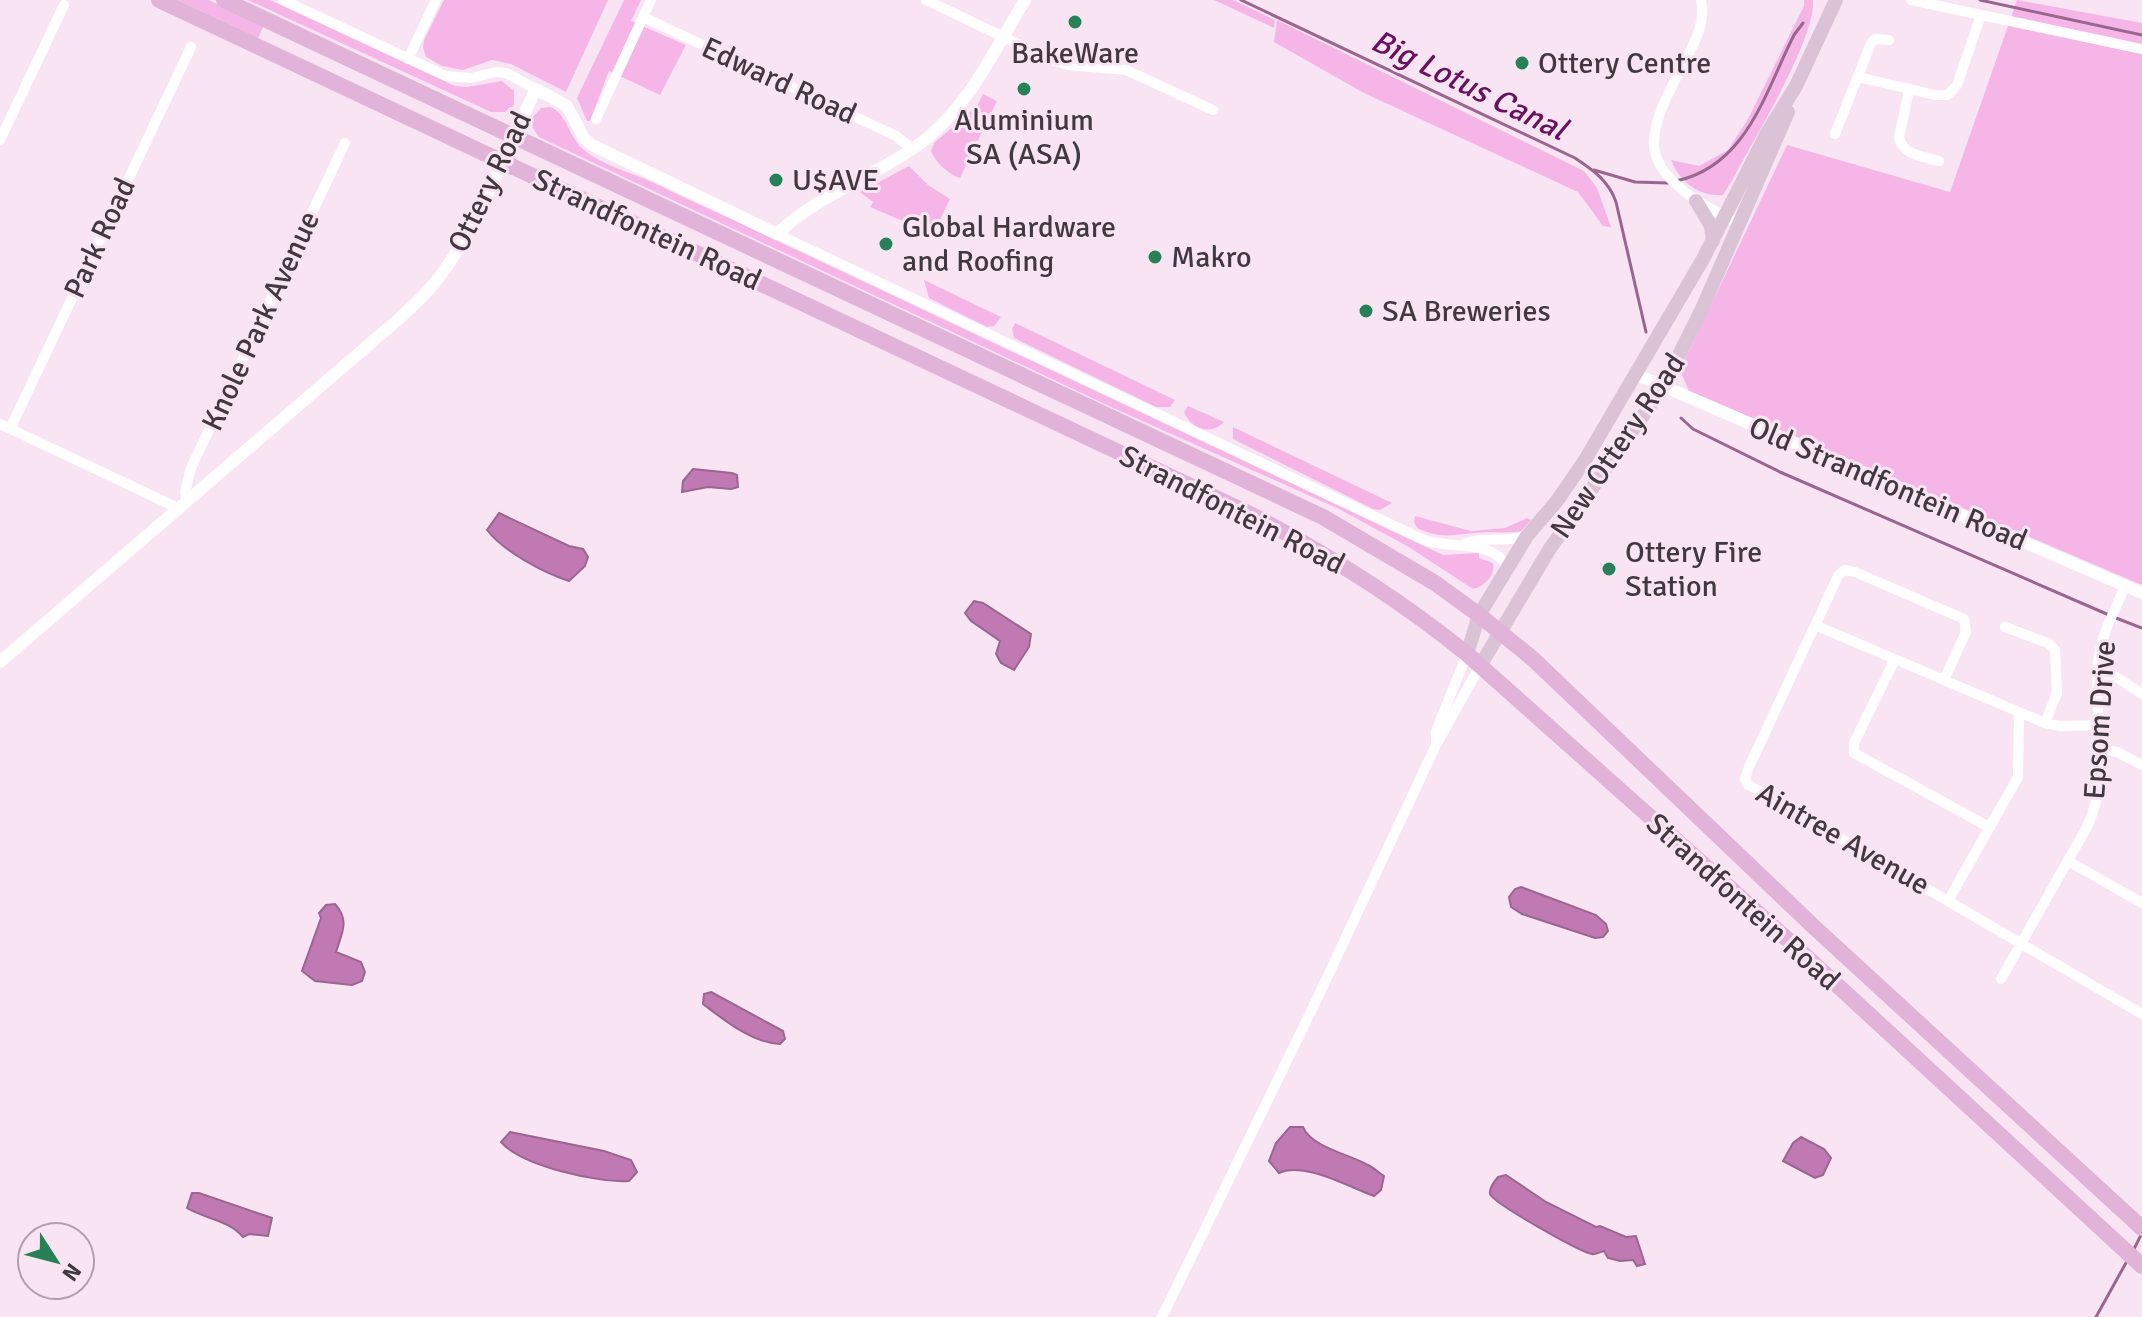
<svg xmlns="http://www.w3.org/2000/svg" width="2142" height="1317" viewBox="0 0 2142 1317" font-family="Signika,sans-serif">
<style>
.green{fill:#f5b6e7}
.water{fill:#c079b2;stroke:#9a6690;stroke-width:2}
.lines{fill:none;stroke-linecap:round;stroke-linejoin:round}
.stream{stroke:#9a6690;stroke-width:3}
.minor{stroke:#fff;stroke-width:10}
.tertiary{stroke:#fff;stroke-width:12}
.secondary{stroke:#d9c3d5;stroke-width:14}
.primary{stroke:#e2b3d8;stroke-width:16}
.poi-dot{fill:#268157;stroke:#f9e4f4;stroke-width:3}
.labels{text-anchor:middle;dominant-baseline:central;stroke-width:6;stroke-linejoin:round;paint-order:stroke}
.poi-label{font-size:30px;fill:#41393f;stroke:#f9e4f4;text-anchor:start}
.street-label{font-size:30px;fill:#41393f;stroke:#f9e4f4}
.water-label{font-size:32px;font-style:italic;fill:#68125d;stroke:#f9e4f4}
</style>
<rect width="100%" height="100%" fill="#f9e4f4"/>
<path class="green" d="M178,0H209L263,27L258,38Z
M248,0H270L455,86L467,87L502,81L514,91V105L505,112H491Z
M444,0H608L566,92L511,64L492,60L463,70L442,66L426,57L423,47L424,40Z
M624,0H641L631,21L686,45L660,95L609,71L590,121H587L577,98Z
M1214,0H1233L1275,20L1274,28Z
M1804,0H1813C1816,39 1753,140 1733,179L1723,195C1699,197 1680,182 1671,160L1699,166L1728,150L1748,119L1804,6Z
M2017,0L2142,23V585L1689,391L1680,370L1787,145L1950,192Z
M1277,20L1584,171L1597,188L1611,227L1603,226L1578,192L1364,93L1274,42Z
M983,94L997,101L960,178C949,175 935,162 931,151L934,143L977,106Z
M550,107C567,113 569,138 584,150C603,166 630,172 652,182C673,192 693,202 714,211L1443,555L1479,553V558L1493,563C1496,575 1484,587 1473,589L1407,546L1337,508L1109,406L539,137L533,128L532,118L541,108Z
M909,166L928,185L950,199L933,234L870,207L873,202L860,192Z
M924,280L1001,317L994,326L987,327L929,298Z
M1015,323L1175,400L1170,407H1156L1014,338L1012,329Z
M1188,406L1224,422C1211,436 1191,429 1184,412Z
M1233,427L1392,503L1380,510L1373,509L1233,439Z
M1415,516L1471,531L1505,528L1527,518L1531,520L1521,531C1505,534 1490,531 1475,533C1449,535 1441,539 1417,528L1414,522Z"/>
<path class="water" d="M693,469L732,473L737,475L738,487L731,489L708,487L682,492L683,481Z
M499,513L569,546L583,549L588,557L585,566L569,581C544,573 503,551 487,530Z
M974,601L983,603L1031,634L1029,647L1014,670L1001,663L996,654L1000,641L971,621L965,613Z
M1521,887L1596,915L1606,924L1608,931L1603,937L1595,938L1522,914L1511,907L1509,897L1515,889Z
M335,904C350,921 342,932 336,952L361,962L365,972L362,981L352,985L315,981L302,971L321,918L319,913L326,905Z
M711,992L783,1031L785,1039L780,1044C752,1043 724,1020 703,1004L704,994Z
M1290,1127H1303C1311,1147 1351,1155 1368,1165C1374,1168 1379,1173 1384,1176L1381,1190L1374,1196C1349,1187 1303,1161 1279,1173L1269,1161L1276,1143Z
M510,1132L604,1151L631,1160L637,1172L629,1181C598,1183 522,1166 501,1142Z
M1801,1137L1824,1149L1831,1158L1823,1175L1815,1178L1783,1161L1793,1143Z
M1506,1175L1546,1202L1596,1227L1600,1226L1626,1237L1636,1236L1645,1264L1637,1266L1633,1260L1620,1261L1608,1258L1604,1251C1600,1252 1596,1255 1592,1254C1580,1252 1493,1203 1490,1194C1489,1188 1494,1182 1498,1177Z
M192,1193H199L272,1218L268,1236L249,1234L243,1237C229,1220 205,1219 187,1208Z"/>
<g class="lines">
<path class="stream" d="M1241,0L1575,158C1593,170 1609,181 1616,202L1646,332
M1980,0L2142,35
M1594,170L1635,182L1668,183
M1676,181C1747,166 1765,92 1794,35L1803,23
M1681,418L1693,429L1780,472L2109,615
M2116,618L2142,628
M2133,1251L2142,1233
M2096,1317L2127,1261"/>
<path class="minor" d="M283,0L446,76L471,78L496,72L506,73L536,89
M926,0L1052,60L1068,65L1126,70L1213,110
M1701,0C1705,23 1697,38 1686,59C1674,83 1656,112 1654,140C1651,180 1708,208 1738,223
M1911,0L2142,49
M643,17L896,136L912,149
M408,59L436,0
M1858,77L1935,95H1948L1957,85L1981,15
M1909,90L1899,137C1903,156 1923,156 1939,161
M596,119L651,0
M1835,134L1871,43L1876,39L1889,40
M0,140L64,5
M777,234L1422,539C1452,551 1491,537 1508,568
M0,424L178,508
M10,429L191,47
M187,501L185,492L191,468L345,143
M1464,544C1485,536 1507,543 1527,536
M1817,626L2045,723L2060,726L2101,725
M2005,627L2048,643L2055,650L2057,693L2045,723
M1895,659L1854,743V753L1989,827
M2098,674L2116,677L2142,694
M1944,680L1966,632L1964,619L1855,572L1844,570L1838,576L1749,767L1745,779L1747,784L2142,1014
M1436,742V731L1467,654
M2102,749L2117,752L2142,765
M2068,861L2142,903
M1948,901L2018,777L2019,712
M2001,979L2087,827C2114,767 2092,722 2098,662C2101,634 2115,611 2125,586
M1162,1317L1317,999L1436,745L1480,666"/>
<path class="tertiary" d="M1635,374L2142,593
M0,662L401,317C416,303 431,289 443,272C480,221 508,146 536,89L567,106L584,138L592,145L777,234C820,193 880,175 926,139C970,104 996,47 1025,0"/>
<path class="secondary" d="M1696,201L1711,226L1713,241
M1467,654L1479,615L1527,536L1557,501L1585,460L1703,259L1767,133L1796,86L1836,0
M1480,666L1549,550L1663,387L1701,311L1788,112"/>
<path class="primary" d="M159,0L1250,514C1328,554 1399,599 1467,654L1786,938L2142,1266
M224,0L1323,517L1435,583L1479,615L1533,659L1814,927L2142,1228"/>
</g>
<g class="poi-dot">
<circle cx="1075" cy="22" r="8"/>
<circle cx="1522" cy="63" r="8"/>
<circle cx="1024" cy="89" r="8"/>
<circle cx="776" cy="180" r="8"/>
<circle cx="886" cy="244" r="8"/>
<circle cx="1155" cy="257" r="8"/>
<circle cx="1366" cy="311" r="8"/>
<circle cx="1609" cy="569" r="8"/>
</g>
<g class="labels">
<g class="poi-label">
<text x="1075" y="53" text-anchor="middle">BakeWare</text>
<text x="1538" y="63">Ottery Centre</text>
<text x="1024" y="120" text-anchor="middle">Aluminium<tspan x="1024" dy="34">SA (ASA)</tspan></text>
<text x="792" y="180">U$AVE</text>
<text x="902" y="227">Global Hardware<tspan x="902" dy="34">and Roofing</tspan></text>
<text x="1171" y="257">Makro</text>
<text x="1382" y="311">SA Breweries</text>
<text x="1625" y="552">Ottery Fire<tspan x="1625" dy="34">Station</tspan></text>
</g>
<g class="street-label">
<text transform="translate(779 81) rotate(25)">Edward Road</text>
<text transform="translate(490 182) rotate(-64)">Ottery Road</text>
<text transform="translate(647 230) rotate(25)">Strandfontein Road</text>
<text transform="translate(100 238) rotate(-65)">Park Road</text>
<text transform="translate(261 321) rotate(-65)">Knole Park Avenue</text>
<text transform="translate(1618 446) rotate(-56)">New Ottery Road</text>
<text transform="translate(1888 484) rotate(23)">Old Strandfontein Road</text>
<text transform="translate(1232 510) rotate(27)">Strandfontein Road</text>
<text transform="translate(2100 720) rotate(-86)">Epsom Drive</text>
<text transform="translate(1843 839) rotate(30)">Aintree Avenue</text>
<text transform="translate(1743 902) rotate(42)">Strandfontein Road</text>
</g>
<g class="water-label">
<text transform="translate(1469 85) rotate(26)">Big Lotus Canal</text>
</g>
</g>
<g transform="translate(56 1261) rotate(126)"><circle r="38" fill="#f9e4f4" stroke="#afa0ac" stroke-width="2"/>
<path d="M0-6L14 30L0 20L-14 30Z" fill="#268157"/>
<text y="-12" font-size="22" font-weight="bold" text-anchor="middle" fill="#41393f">N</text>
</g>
</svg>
